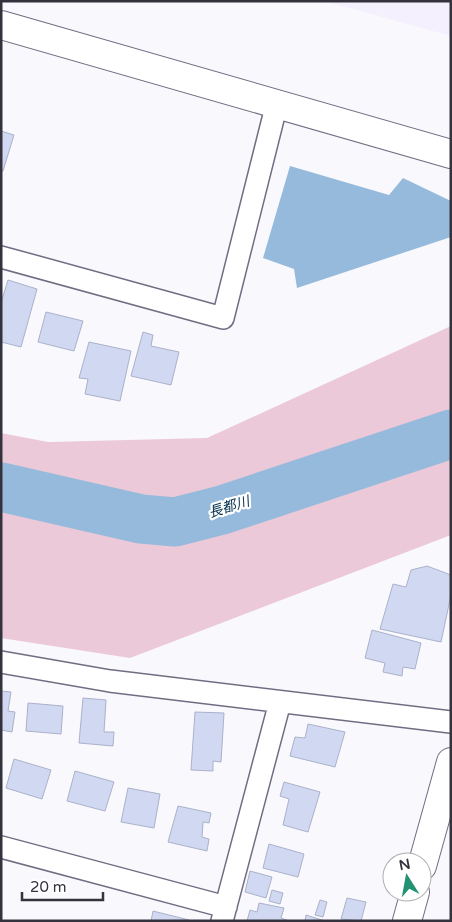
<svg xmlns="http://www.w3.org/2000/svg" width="452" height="922" viewBox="0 0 452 922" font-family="'Varela Round','Noto Sans JP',sans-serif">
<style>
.built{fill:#f4f0fe}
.green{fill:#ebc9d8}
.water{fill:#96badc}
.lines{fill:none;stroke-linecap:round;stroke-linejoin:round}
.river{stroke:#96badc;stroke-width:49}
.building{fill:#d1d9f2;stroke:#aab1ca}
.street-casing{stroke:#726c82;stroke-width:24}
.secondary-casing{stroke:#726c82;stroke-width:30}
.street{stroke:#fff;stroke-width:21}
.secondary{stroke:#fff;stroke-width:28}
.labels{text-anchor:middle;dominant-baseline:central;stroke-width:4.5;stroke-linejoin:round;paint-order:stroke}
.water-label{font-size:14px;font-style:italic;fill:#043050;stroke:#fff}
</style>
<rect width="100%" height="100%" fill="#f9f8fd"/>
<path class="built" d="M324,1H451V36Z"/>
<path class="green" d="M451,326V535L130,658L1,638V433L48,442L207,438Z"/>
<path class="water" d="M290,166L389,195L403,178L451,201V237L297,288L294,269L263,258Z"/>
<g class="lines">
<path class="river" d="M1,487L141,519L175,522L222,510L451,434"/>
</g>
<path class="building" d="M1,131L14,135L3,171H1Z
M8,280L37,289L21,347L1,342V303Z
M46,312L83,321L74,351L38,342Z
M143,332L153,335L151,346L179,352L171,385L131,376Z
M89,342L131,351L120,401L85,394L88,379L79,378Z
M427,566L451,575V595L441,642L380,629L393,584L406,587L411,570Z
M372,630L421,643L415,669L403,667L402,676L383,672L385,663L365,658Z
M1,691L11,692L8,711L15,712L12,732L1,730Z
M83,698L106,700L104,732H114L113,746L79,743Z
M28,703L63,706L61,734L26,731Z
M195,712L224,713L221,762L213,761V771L191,770Z
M308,724L345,732L335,767L290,756L295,737L305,738Z
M14,759L51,770L42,799L6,788Z
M75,771L114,782L105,811L67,801Z
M284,782L320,792L308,832L283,825L289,799L280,796Z
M128,788L160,794L154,828L121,822Z
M178,806L211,813L209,823L203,822L202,837L209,839L207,851L168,842Z
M269,844L304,854L298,877L263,868Z
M250,871L272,877L266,898L245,892Z
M272,890L283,893L280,904L269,901Z
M347,898L366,902L361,921L341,919Z
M320,900L327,902L323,917L315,915Z
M259,903L284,908L281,918L289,921H247L250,910L257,912Z
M153,911L189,920L151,921Z
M306,915L325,921H305Z"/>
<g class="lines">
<g class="street-casing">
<path id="street" d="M1,257L223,318L277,103
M1,662L110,681L451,722
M1,847L226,907
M222,921L280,702"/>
</g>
<g class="secondary-casing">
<path id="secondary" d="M1,25L451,154
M422,866L451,762
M407,921L415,892"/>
</g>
<use href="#street" class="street"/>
<use href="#secondary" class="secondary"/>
</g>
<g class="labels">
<g class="water-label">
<text transform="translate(229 507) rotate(-17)">長都川</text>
</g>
</g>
<rect width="452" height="922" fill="none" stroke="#34323c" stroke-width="5"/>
<g transform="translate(407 877) rotate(349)"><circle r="24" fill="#ffffff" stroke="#aeadb1"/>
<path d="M0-4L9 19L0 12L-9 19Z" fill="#239273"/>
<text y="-8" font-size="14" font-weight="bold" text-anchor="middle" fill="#34323c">N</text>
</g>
<path d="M22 892v8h81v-8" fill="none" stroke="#34323c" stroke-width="2.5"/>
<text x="30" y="892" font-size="15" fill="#34323c" stroke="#ffffff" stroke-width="4" paint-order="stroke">20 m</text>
</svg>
